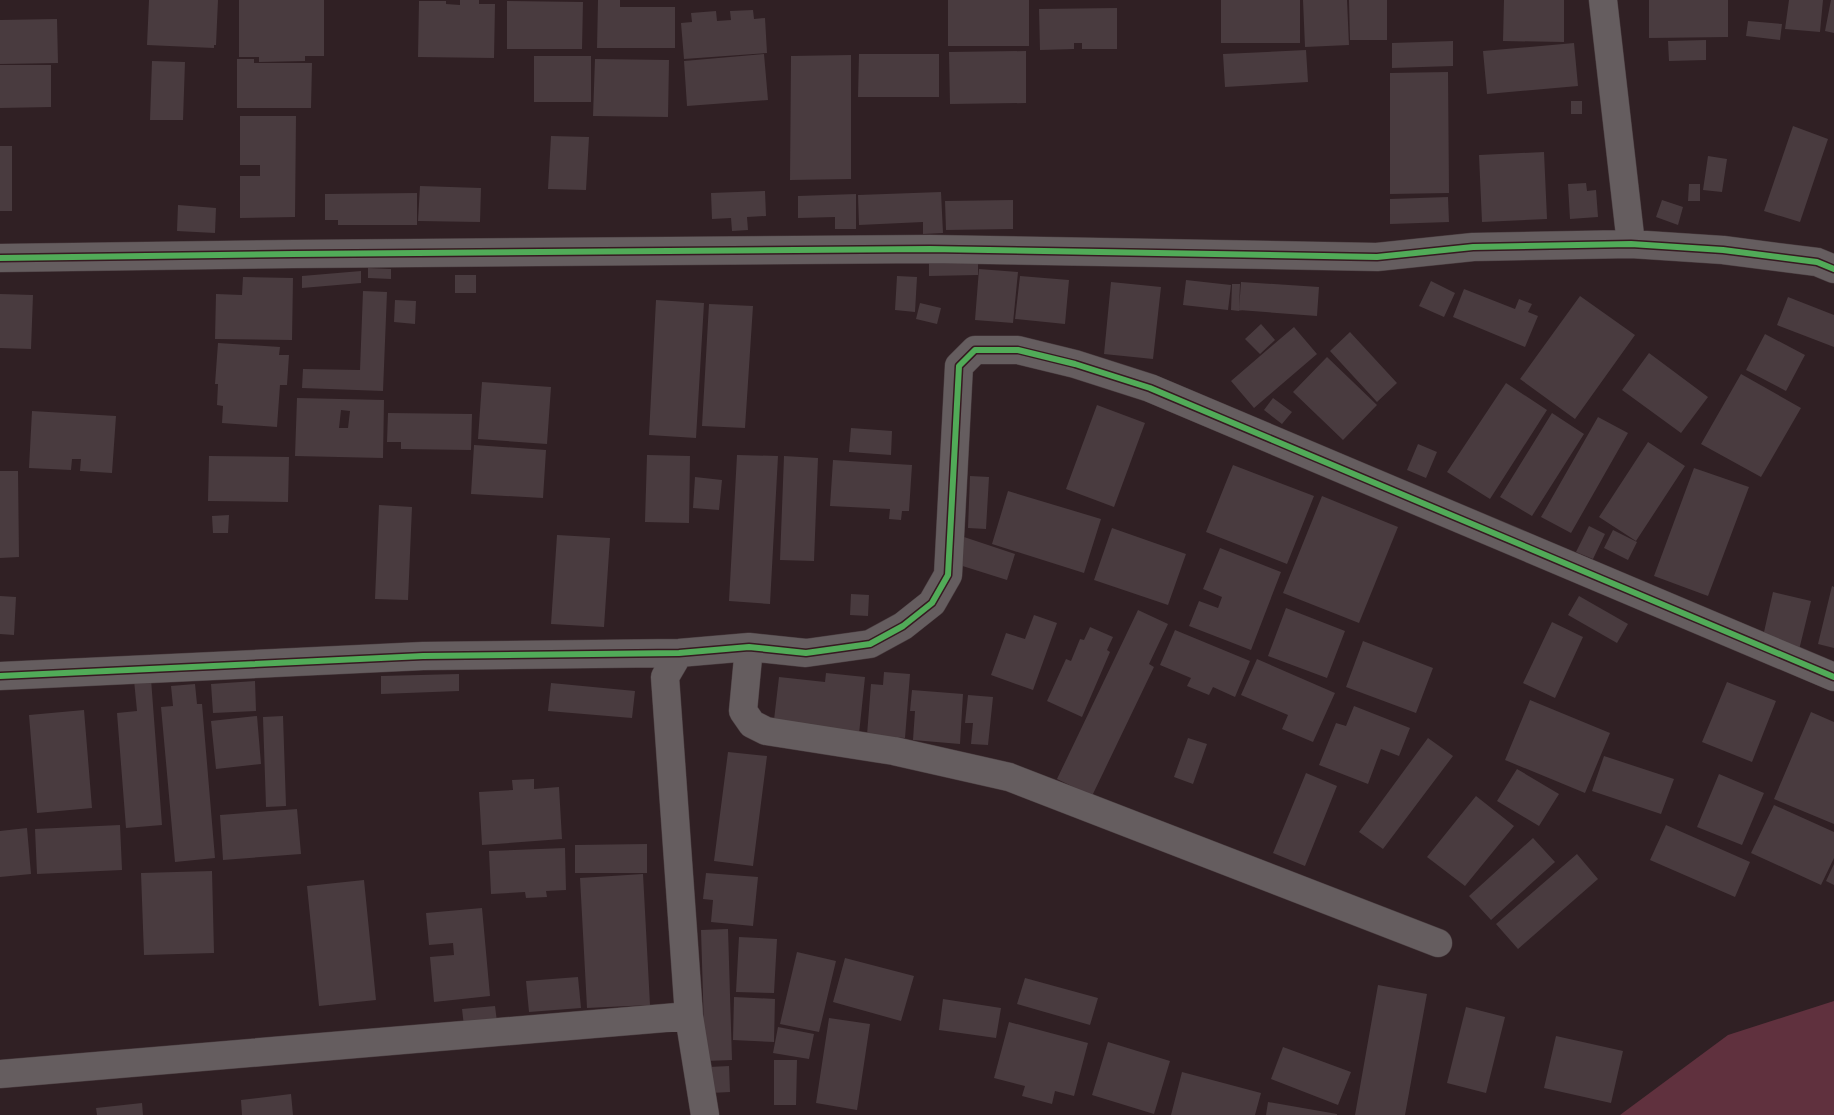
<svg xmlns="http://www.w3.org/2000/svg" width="1834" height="1115" viewBox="0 0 1834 1115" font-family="Quicksand,sans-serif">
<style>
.green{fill:#60313e}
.building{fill:#493b3f;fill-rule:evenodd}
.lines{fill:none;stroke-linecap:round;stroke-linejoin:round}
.minor-casing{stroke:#4a3d40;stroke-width:29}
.minor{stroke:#655d5f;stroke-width:28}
.cycleway-casing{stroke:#361a21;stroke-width:9}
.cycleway{stroke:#51ab58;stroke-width:6}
</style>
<rect width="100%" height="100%" fill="#302024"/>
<path class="green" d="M1834,1001V1115H1620L1728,1035Z"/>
<path class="building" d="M149,0H218L216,45H214V48L147,45Z
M239,0H324V56H305V61L259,62V57H239Z
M460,0H479V4H495L494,58L418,57L419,1H446V4L460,5Z
M598,0H620V7H675V48H597Z
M948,0H1029V46H948Z
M1221,0H1300V43H1221Z
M1303,0H1347L1349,45L1305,47Z
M1349,0H1387V40H1350Z
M1504,0H1564V42L1503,41Z
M1649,0H1728V37L1649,38Z
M1789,0H1823L1820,32L1785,29Z
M1831,0H1834V33L1825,31Z
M507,1L583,2L582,49H507Z
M1117,8V49H1082V43H1074V49L1040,50L1039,9Z
M753,10L754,19L765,18L767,53L684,59L681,23L692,22L691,13L716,11L717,21L731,20L730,11Z
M57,19L58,63L0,64V20Z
M1748,21L1782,24L1780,40L1746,36Z
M1706,40V60L1669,61L1668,41Z
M1453,41V66L1392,68V43Z
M1574,43L1578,86L1487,94L1483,51Z
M1306,50L1308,82L1225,87L1223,54Z
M1026,51V103L950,104L949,52Z
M764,54L768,100L687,106L684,61Z
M859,54H939V97H858Z
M851,55V179L790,180L791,56Z
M534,56H591V102H534Z
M237,59H254V63H312L311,108H237Z
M595,59L669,60L668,117L593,116Z
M152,61L185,62L183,120H150Z
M0,65H51V107L0,108Z
M1448,72L1449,193L1390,194V73Z
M1571,101H1582V114H1571Z
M240,116H296L295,217L240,218V176H260V165H240Z
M1793,126L1828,139L1800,222L1764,211Z
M551,136L589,137L586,190L548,189Z
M0,146H12V211H0Z
M1544,152L1547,219L1482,222L1479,155Z
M1708,156L1727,159L1722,192L1703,190Z
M1586,183L1587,191L1596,190L1598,217L1570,219L1568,184Z
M1689,184H1700V201H1688Z
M420,186L481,188L480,222L418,221Z
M765,191L766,216L747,217L748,230L732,231L731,218L712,219L711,193Z
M941,192L943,233L923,234V222L859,225L858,195Z
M417,193V225H338V220H325V194Z
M856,194V229H835V217L798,218V196Z
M1448,197L1449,222L1390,224V199Z
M1013,200V229L946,230L945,201Z
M1662,200L1683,207L1678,225L1656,217Z
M178,205L216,208L215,233L177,231Z
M978,260V275L929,276V261Z
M368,268L391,269V279L368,278Z
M979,269L1018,272L1013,323L975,320Z
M361,271V283L302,288V276Z
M455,275H476V293H455Z
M897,276L917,277L915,312L895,310Z
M1020,276L1069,280L1065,324L1015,319Z
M243,277L293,278L292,340L215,339L216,294L242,295Z
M1186,280L1231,285L1228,310L1183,305Z
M1431,281L1455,293L1444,317L1419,306Z
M1111,282L1161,287L1153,359L1104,354Z
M1241,282L1319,287L1317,316L1239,310Z
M1232,284H1240L1239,311L1231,310Z
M1464,289L1515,309L1519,299L1532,304L1528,312L1538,316L1525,347L1453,317Z
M363,291L387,292L383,391L302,388L303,369L360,370Z
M0,294L33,295L31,349L0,348Z
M1580,296L1635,335L1575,419L1520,379Z
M1788,297L1834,315V347L1777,325Z
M395,300L416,301L415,324L394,322Z
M656,300L704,303L696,438L649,435Z
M920,303L941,308L937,324L916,319Z
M709,304L753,306L745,428L702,426Z
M1261,324L1275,340L1260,354L1245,339Z
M1294,327L1317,354L1254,408L1231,381Z
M1350,332L1397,383L1377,402L1330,351Z
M1765,334L1805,355L1786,391L1746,370Z
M218,343L280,347L279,355H289L287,385H280L277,427L222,423L223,406L217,405L218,384H215Z
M1649,353L1708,397L1681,433L1622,390Z
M1327,357L1377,405L1343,440L1293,392Z
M1741,374L1801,408L1761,477L1701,444Z
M482,382L551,387L547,444L478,439Z
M1506,383L1547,410L1490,499L1447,472Z
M297,398L384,400L383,458L295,456ZM341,410L350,411L348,428H339Z
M1273,398L1292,412L1282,424L1264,410Z
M1097,405L1145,423L1114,507L1066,489Z
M32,411L116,416L112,473L80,471L81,459H72L71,470L29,468Z
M388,413L472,414L471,450L401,449V442H387Z
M1552,413L1584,434L1532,516L1500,497Z
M1598,417L1628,433L1571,533L1541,517Z
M851,428L892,431L891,455L849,452Z
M1648,442L1685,466L1636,541L1599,517Z
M1418,444L1437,452L1426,478L1407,470Z
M474,445L546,450L543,498L471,494Z
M647,455L690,456L689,523L645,522Z
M737,455L778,456L770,604L729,601Z
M209,456L289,457L288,502L208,501Z
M784,456L818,458L814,561L780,560Z
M833,460L912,465L909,511H902L901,520L889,519L890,509L830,506Z
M1233,465L1314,496L1287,564L1206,532Z
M1694,468L1749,487L1708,596L1654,576Z
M0,471H18L19,557L0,558Z
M970,476L989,477L986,529L968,528Z
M695,477L722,480L719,510L693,508Z
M1008,491L1101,519L1084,573L992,544Z
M1322,496L1398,527L1359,623L1283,593Z
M379,505L412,507L408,600L375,599Z
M229,515L228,533H213L212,516Z
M1589,526L1605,534L1593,559L1576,552Z
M1112,528L1186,554L1168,605L1094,580Z
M1613,530L1637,542L1628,560L1604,548Z
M557,535L610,538L604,627L551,624Z
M961,536L1015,554L1007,580L953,563Z
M1220,548L1281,572L1251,650L1189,626L1199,601L1218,608L1222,597L1203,589Z
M1832,586L1834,587V648L1818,644Z
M1773,592L1811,601L1799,650L1762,641Z
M851,594L869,595L868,616L850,615Z
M0,596L16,597L14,635L0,634Z
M1579,596L1628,624L1617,643L1568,615Z
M1286,608L1345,631L1327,678L1268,656Z
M1138,610L1168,624L1149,664L1154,667L1092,796L1057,779Z
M1034,615L1057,623L1033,690L991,675L1006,633L1025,639Z
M1552,622L1583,637L1555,698L1523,683Z
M1090,627L1113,637L1107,650L1110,652L1082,717L1047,701L1066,659L1071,661L1080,639L1084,640Z
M1175,630L1250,661L1235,697L1213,687L1209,695L1187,686L1191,678L1160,665Z
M1363,641L1433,668L1416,713L1346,687Z
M1257,659L1335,693L1313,742L1282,729L1288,715L1241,695Z
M884,672L910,674L905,738L867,735L871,684L883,685Z
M826,673L865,677L859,734L811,729L812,724L774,720L779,677L825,682Z
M459,674V691L381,694V676Z
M151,679L162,825L126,828L117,713L137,711L134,680Z
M255,681L256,711L213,713L211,684Z
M1727,682L1776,701L1752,762L1702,742Z
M551,683L635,691L632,718L548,711Z
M195,684L197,704H202L215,858L175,862L161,707L173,706L171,686Z
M912,690L963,694L960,744L913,740L915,711H910Z
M968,695L993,697L988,745L971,744L973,723H965Z
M1530,700L1610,733L1585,793L1505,760Z
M1354,706L1410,728L1399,756L1381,749L1368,784L1319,765L1336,723L1346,726Z
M84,710L92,808L37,813L29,715Z
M1811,712L1834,722V824L1774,799Z
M257,716L261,764L216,769L211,721Z
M283,716L286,806L266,807L263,717Z
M1188,738L1207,744L1193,784L1174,777Z
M1428,738L1453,756L1383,849L1359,832Z
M728,752L767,756L753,866L714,861Z
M1604,756L1674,779L1661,814L1592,791Z
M1517,769L1559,794L1539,826L1497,801Z
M1306,773L1337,786L1305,866L1273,853Z
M1719,774L1764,793L1742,845L1697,827Z
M534,779V789L559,787L562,839L482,845L479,792L513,790L512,780Z
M1476,796L1514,826L1465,886L1427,857Z
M1774,805L1834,832V858L1821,885L1751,853Z
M297,809L301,854L223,860L220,815Z
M120,825L122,870L37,874L35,829Z
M1666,825L1750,862L1735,897L1650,860Z
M27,828L31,874L0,877V831Z
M1533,838L1555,862L1491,920L1469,896Z
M647,844V873H575V845Z
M565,848L566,890L546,891L547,897L526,898L525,892L491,894L489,851Z
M1577,854L1598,879L1518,949L1496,924Z
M1834,864V885L1826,881Z
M212,871L214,953L144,955L141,873Z
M706,873L758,877L753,926L711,922L713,900L703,899Z
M643,874L650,1005L587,1008L580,878Z
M364,880L376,1000L319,1006L307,886Z
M482,908L490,996L434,1002L430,957L454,955L453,943L429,945L426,913Z
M728,929L732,1060L705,1061L701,930Z
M739,937L777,939L774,993L736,992Z
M797,952L836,961L819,1032L780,1024Z
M845,958L914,976L901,1021L833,1002Z
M578,977L581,1008L529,1012L526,981Z
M1025,978L1098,998L1090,1025L1017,1004Z
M1378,985L1427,994L1405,1115H1355Z
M734,997L775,999L774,1042L733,1040Z
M943,999L1001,1008L996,1038L939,1030Z
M495,1006L497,1022L464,1026L462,1009Z
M1466,1007L1505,1017L1486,1093L1447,1083Z
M829,1018L870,1024L857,1110L816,1103Z
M1009,1022L1088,1043L1074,1096L1055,1091L1052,1104L1022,1096L1025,1086L994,1078Z
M778,1027L814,1034L809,1059L773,1053Z
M1556,1036L1623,1051L1611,1103L1544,1088Z
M1108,1042L1170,1061L1154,1114L1092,1095Z
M1283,1047L1351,1072L1338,1105L1271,1079Z
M774,1060H797L796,1105H774Z
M729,1066L730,1092L710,1093L709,1067Z
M1182,1072L1261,1093L1255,1115H1171Z
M291,1094L293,1115H242L241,1100Z
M1268,1102L1337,1114V1115H1266Z
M142,1103L143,1115H97L96,1108Z"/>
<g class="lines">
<g class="minor-casing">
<path id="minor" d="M1603,0L1631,244
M0,258L294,254L930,249L1377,257L1473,247L1631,244L1723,250L1817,262L1834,269
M749,647L743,711L752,724L766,731L894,751L1009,777L1438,943
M679,653L665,677L689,1016L705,1115
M0,676L423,656L679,653L749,647L806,653L870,644L903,626L932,603L948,575L959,366L975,350H1018L1075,364L1150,388L1834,677
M0,1074L689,1016"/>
</g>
<use href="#minor" class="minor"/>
<g class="cycleway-casing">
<path id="cycleway" d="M0,258L294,254L930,249L1377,257L1473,247L1631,244L1723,250L1817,262L1834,269
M0,676L423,656L679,653L749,647L806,653L870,644L903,626L932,603L948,575L959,366L975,350H1018L1075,364L1150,388L1834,677"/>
</g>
<use href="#cycleway" class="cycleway"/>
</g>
</svg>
